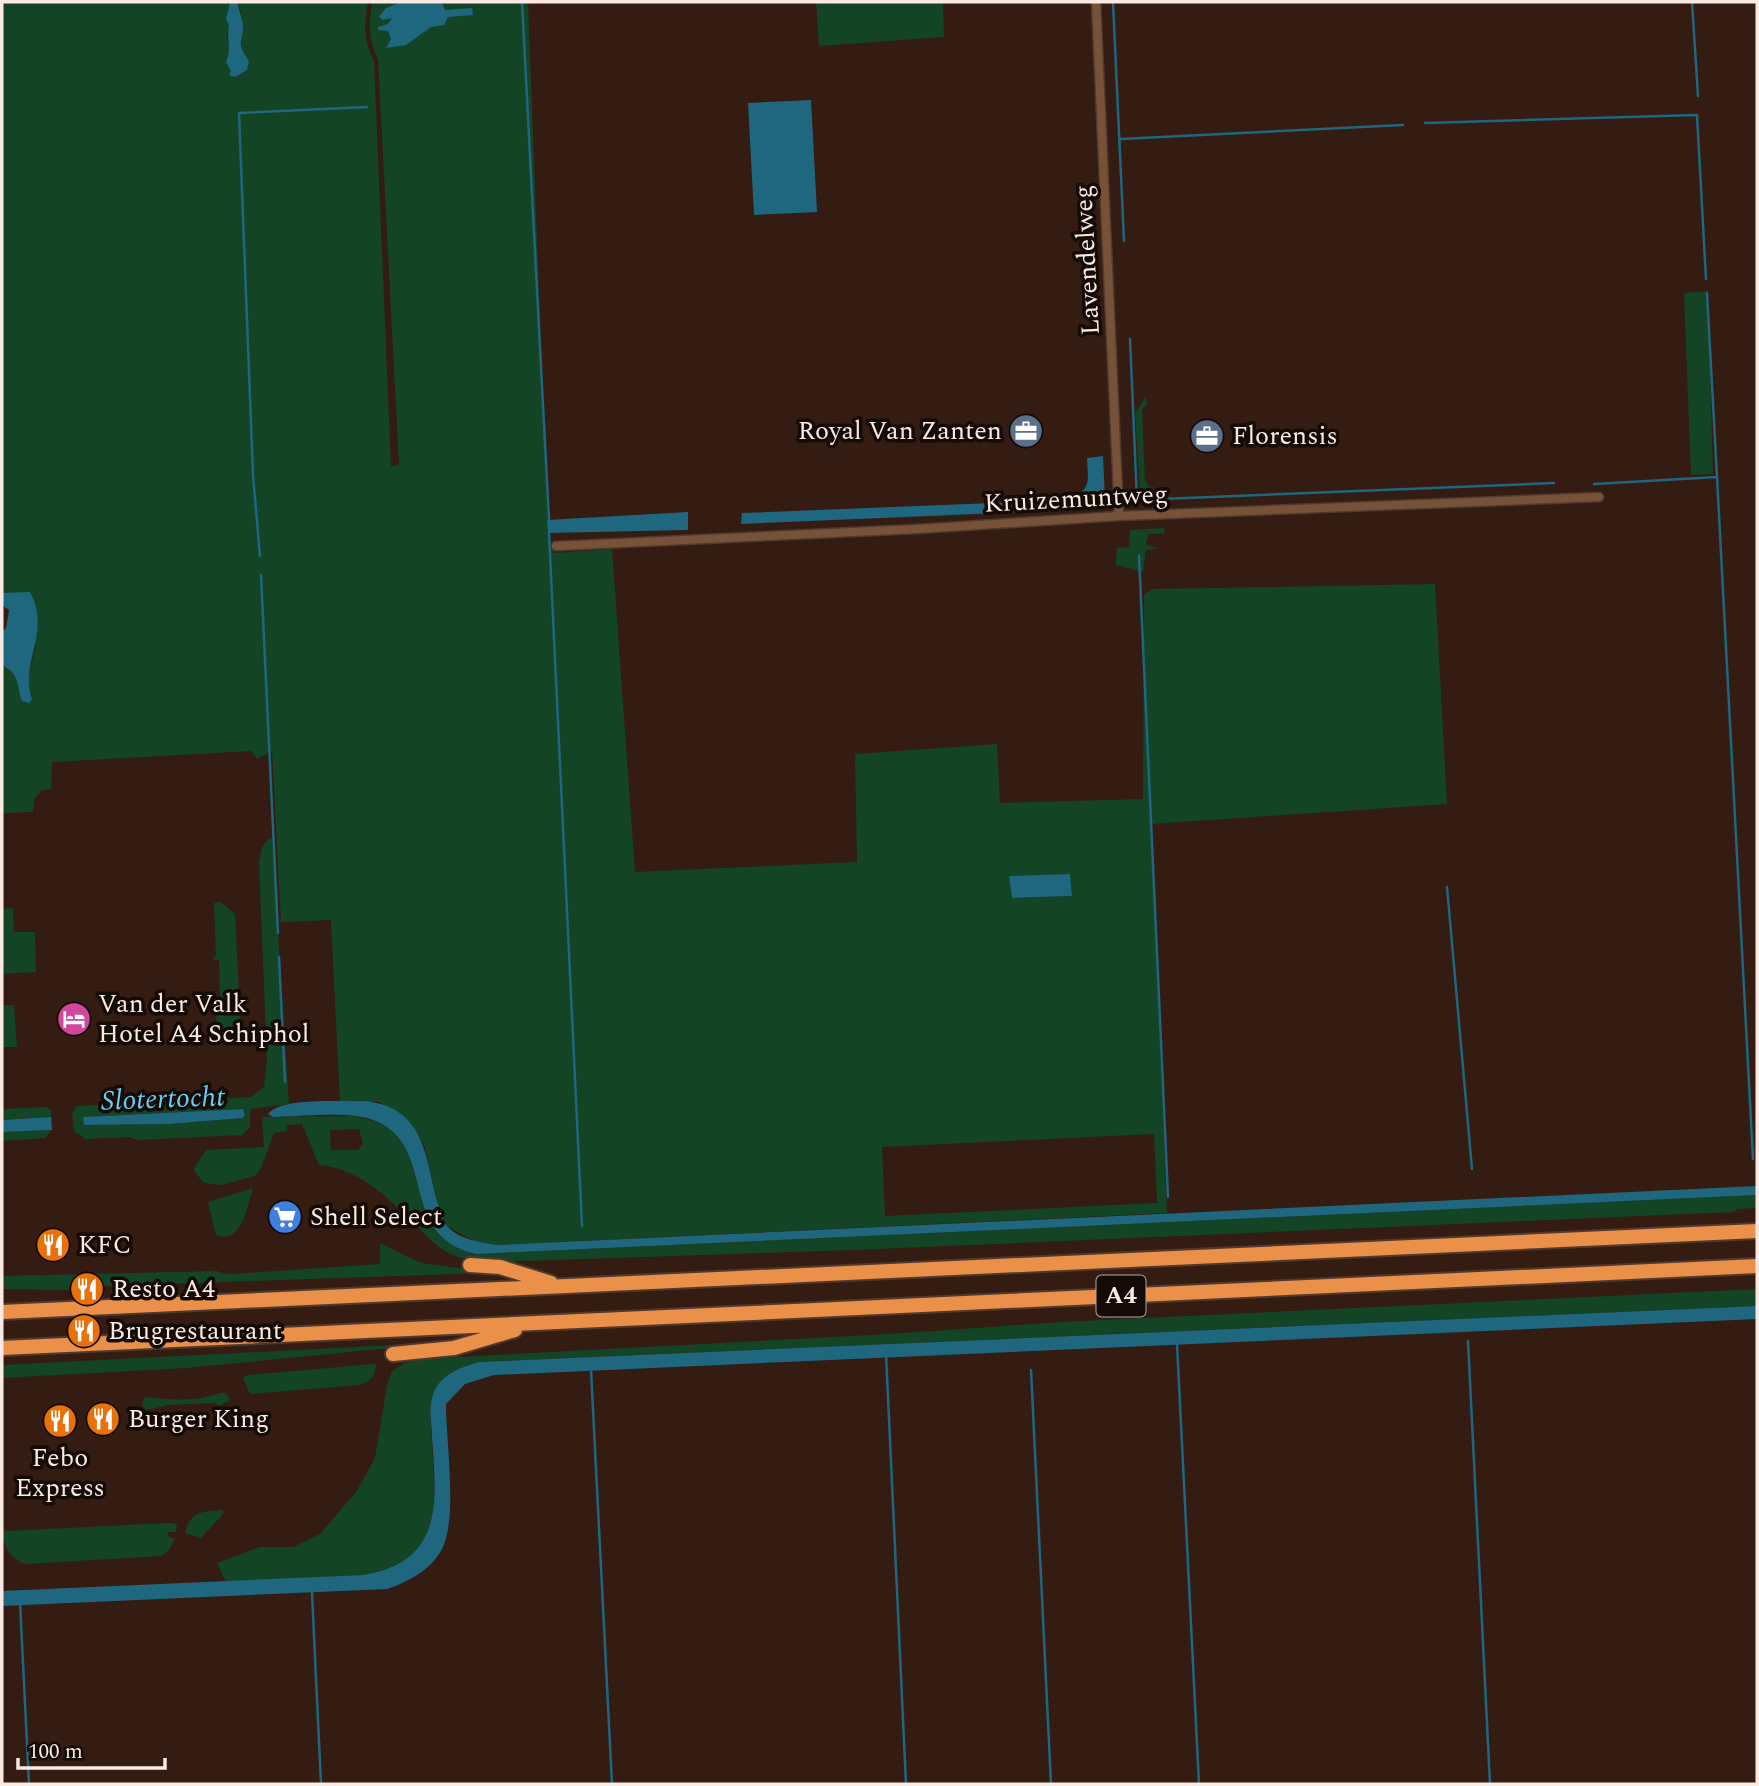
<svg xmlns="http://www.w3.org/2000/svg" width="1759" height="1786" viewBox="0 0 1759 1786" font-family="Spectral,serif">
<style>
.green{fill:#134425;fill-rule:evenodd}
.water{fill:#1f667f}
.lines{fill:none;stroke-linecap:round;stroke-linejoin:round}
.stream{stroke:#1f667f;stroke-width:2.5}
.minor-casing{stroke:#50392f;stroke-width:11}
.motorway-casing{stroke:#50392f;stroke-width:18}
.minor{stroke:#775238;stroke-width:8}
.motorway{stroke:#eb9049;stroke-width:14}
.labels{text-anchor:middle;dominant-baseline:central;stroke-width:7;stroke-linejoin:round;paint-order:stroke}
.shield{fill:#140a06;stroke:#b5a7a1;stroke-width:2}
.shield-label{font-size:24px;font-weight:bold;fill:#faeae3}
.street-label{font-size:26px;fill:#faeae3;stroke:#140a06}
.poi-label{font-size:26px;fill:#faeae3;stroke:#140a06;text-anchor:start}
.water-label{font-size:28px;font-style:italic;fill:#68cdf4;stroke:#140a06}
</style>
<rect width="100%" height="100%" fill="#341c12"/>
<path class="green" d="M2,2H230L227,19L230,25L227,33L231,71L242,52L239,41L243,22L238,2H368C364,27 363,38 374,61L391,466L399,465L378,59C368,40 369,23 372,2H401L386,8L393,18L385,29L388,30L391,39L387,47L442,3L528,2L548,533L554,553L612,549L635,872L857,862L855,754L997,744L1000,803L1143,799L1144,595L1152,589L1435,584L1447,804L1151,824L1167,1213L497,1245L474,1241L447,1226L440,1216L425,1147L407,1119L379,1102H340L331,920L281,922L272,751L257,759L251,751L52,762L51,789L42,790L34,799L33,812L2,813V665C15,672 21,682 20,696L32,699C25,680 30,666 36,647L2,593ZM1070,874L1072,896L1012,898L1009,876ZM1154,1134L1157,1203L885,1216L882,1147Z
M816,2H943L944,37L819,46Z
M1708,291L1713,474L1691,475L1684,293Z
M1146,396L1147,404L1142,410L1145,481L1156,493L1140,492L1135,413Z
M1164,528L1165,533L1149,534L1146,544L1157,549L1146,550L1143,572L1116,565L1117,548L1129,547L1130,530Z
M272,838L289,1104L250,1109V1127L242,1135L138,1140L129,1137L85,1139L74,1131L72,1113L76,1106L251,1097L264,1087L267,1061L259,862L262,847L268,839ZM243,1109L245,1114L242,1118L169,1124L84,1125V1117Z
M221,902L235,914L241,1033L232,1041L227,1038H218L215,1000L220,999L219,960H214L213,957L216,956L214,903Z
M13,908L14,932H35L36,972L2,974V909Z
M2,1005H14L17,1047H2Z
M46,1107L51,1110V1117L2,1120V1109Z
M350,1116C448,1124 391,1235 476,1254L1757,1195V1208L1737,1209L1734,1212L853,1250L494,1262C478,1260 461,1260 447,1252C435,1246 424,1233 414,1224C387,1196 359,1169 319,1165L302,1124L287,1125V1131L274,1133L261,1168L255,1176L221,1185L204,1183L195,1172L194,1168L206,1150L264,1147L262,1117ZM359,1129L363,1144L358,1150H331L330,1130Z
M52,1130L45,1138L2,1141V1132Z
M253,1188C247,1207 242,1245 216,1235L208,1202Z
M380,1243L421,1263L483,1271V1273L105,1286L69,1290L2,1289V1276L217,1271L221,1273L233,1274L380,1264Z
M1757,1289V1306L479,1362L431,1409C429,1480 460,1559 363,1575L226,1582L217,1563L260,1547H293L320,1534L356,1492L375,1458L387,1385L392,1371L403,1364L419,1359L890,1334L1062,1322Z
M394,1345L391,1348L186,1368L2,1378V1365Z
M374,1364L376,1365C375,1378 369,1382 358,1385L250,1394L243,1378L247,1375Z
M220,1393H226L230,1400L219,1406L215,1403L168,1405L147,1410L142,1406L144,1397C169,1400 197,1402 220,1393Z
M223,1510V1514L201,1538L185,1533C191,1510 203,1512 223,1510Z
M169,1523L177,1524L176,1532H168L169,1537L175,1539L169,1550L161,1556L26,1564C9,1559 2,1544 2,1527L6,1531Z"/>
<path class="water" d="M230,2H238C238,10 242,16 243,24C244,43 234,40 249,61L247,70L235,77L229,75L231,71L226,62C232,51 226,37 229,25L226,19Z
M401,2H446L442,3L445,10L472,8L473,15L448,17L444,25L431,27L406,45L386,48L391,39L388,31L378,30V27L388,24L392,18L383,20L379,17L386,8Z
M811,100L817,212L754,215L748,103Z
M1103,456L1105,500L1096,509L741,524L742,513L1069,500C1092,488 1088,482 1087,458Z
M688,512V530L548,533L547,520Z
M30,592C52,633 19,662 32,699L29,703L22,701C16,685 21,675 2,665V632L6,628L9,610L2,605V593Z
M1070,874L1072,896L1012,898L1009,876Z
M363,1101C424,1106 425,1154 437,1201C440,1210 440,1218 447,1226C460,1240 479,1242 497,1245L1757,1186V1195L476,1254C394,1236 441,1142 370,1119C346,1111 300,1117 273,1117L268,1114C281,1097 341,1102 363,1101Z
M243,1109L245,1114L243,1118L169,1124L84,1125L83,1117Z
M51,1117L52,1130L2,1132V1120Z
M1757,1306V1319L494,1375L465,1384L446,1404C446,1442 458,1517 442,1549C431,1570 408,1582 387,1589L2,1606V1591L363,1575C443,1562 437,1504 432,1438C432,1424 428,1409 433,1395C440,1374 460,1368 479,1362Z"/>
<g class="lines">
<path class="stream" d="M522,2L549,520
M1113,2L1124,241
M1692,2L1698,96
M1425,123L1697,115L1706,279
M1121,139L1403,125
M1707,293L1717,477
M1130,339L1137,500L1554,483
M1594,484L1717,477L1753,1159
M549,533L582,1226
M260,556L253,475L239,113L367,107
M1139,556L1168,1197
M261,575L278,933
M1447,887L1472,1169
M279,957L285,1082
M1468,1341L1490,1784
M1177,1344L1199,1784
M886,1354L906,1784
M591,1370L612,1784
M1031,1370L1051,1784
M312,1593L321,1784
M20,1602L29,1784"/>
<g class="minor-casing">
<path id="minor" d="M1096,2L1119,516
M556,546L917,529L1119,516L1599,497"/>
</g>
<g class="motorway-casing">
<path id="motorway" d="M470,1265L500,1267L551,1283
M2,1312L1757,1231
M2,1348L1757,1266
M393,1354L454,1348L515,1330"/>
</g>
<use href="#minor" class="minor"/>
<use href="#motorway" class="motorway"/>
</g>
<defs>
<g id="office-disc" transform="scale(1.75)"><circle r="9.5" fill="#5c6f8a" stroke="#140a06"/><path d="M-6-3h4V-5.5h4V-3h4V5H-6ZM-1-4.5V-3h2v-1.5ZM-6 0V1H6V0Z" fill="#fff"/></g>
<g id="hotel-disc" transform="scale(1.75)"><circle r="9.5" fill="#d1479c" stroke="#140a06"/><path d="M-6-4.5h1.5V1H6V5H4.5V3h-9V5H-6ZM-4 0a1.8 1.8 0 1 1 3.6 0ZM.5 0V-2.5h3Q6-2.5 6 0Z" fill="#fff"/></g>
<g id="supermarket-disc" transform="scale(1.75)"><circle r="9.5" fill="#3f7fe0" stroke="#140a06"/><path d="M-6-5.5h2.5l.6 2H6L4.5 2H-2.5L-4.4-4H-6ZM-1.5 3.2a1.3 1.3 0 1 0 .1 0ZM3 3.2a1.3 1.3 0 1 0 .1 0Z" fill="#fff"/></g>
<g id="restaurant-disc" transform="scale(1.75)"><circle r="9.5" fill="#e8710a" stroke="#140a06"/><path d="M-5-6h1v4h1v-4h1v4h1v-4h1v5L-1.5 .5V6h-2V.5L-5-1ZM5-6V6H3V1.5H1.5Q1.5-4 5-6Z" fill="#fff"/></g>
</defs>
<g fill-rule="evenodd">
<use href="#office-disc" x="1026" y="431"/>
<use href="#office-disc" x="1207" y="436"/>
<use href="#hotel-disc" x="74" y="1019"/>
<use href="#supermarket-disc" x="285" y="1217"/>
<use href="#restaurant-disc" x="53" y="1245"/>
<use href="#restaurant-disc" x="87" y="1289"/>
<use href="#restaurant-disc" x="84" y="1331"/>
<use href="#restaurant-disc" x="103" y="1419"/>
<use href="#restaurant-disc" x="60" y="1421"/>
</g>
<g class="labels">
<rect class="shield" x="1096.5" y="1275.5" width="49" height="41" rx="5"/>
<g class="shield-label">
<text x="1121" y="1296">A4</text>
</g>
<g class="street-label">
<text transform="translate(1087 260) rotate(-93)">Lavendelweg</text>
<text transform="translate(1076 499) rotate(-3)">Kruizemuntweg</text>
</g>
<g class="poi-label">
<text x="1002" y="431" text-anchor="end">Royal Van Zanten</text>
<text x="1232" y="436">Florensis</text>
<text x="98" y="1004">Van der Valk<tspan x="98" dy="30">Hotel A4 Schiphol</tspan></text>
<text x="310" y="1217">Shell Select</text>
<text x="78" y="1245">KFC</text>
<text x="112" y="1289">Resto A4</text>
<text x="108" y="1331">Brugrestaurant</text>
<text x="128" y="1419">Burger King</text>
<text x="60" y="1458" text-anchor="middle">Febo<tspan x="60" dy="30">Express</tspan></text>
</g>
<g class="water-label">
<text transform="translate(163 1099) rotate(-2)">Slotertocht</text>
</g>
</g>
<rect width="1759" height="1786" fill="none" stroke="#faeae3" stroke-width="7"/>
<path d="M18 1758v10h147v-10" fill="none" stroke="#faeae3" stroke-width="3.5"/>
<text x="28" y="1758" font-size="21" fill="#faeae3" stroke="#140a06" stroke-width="5" paint-order="stroke">100 m</text>
</svg>
